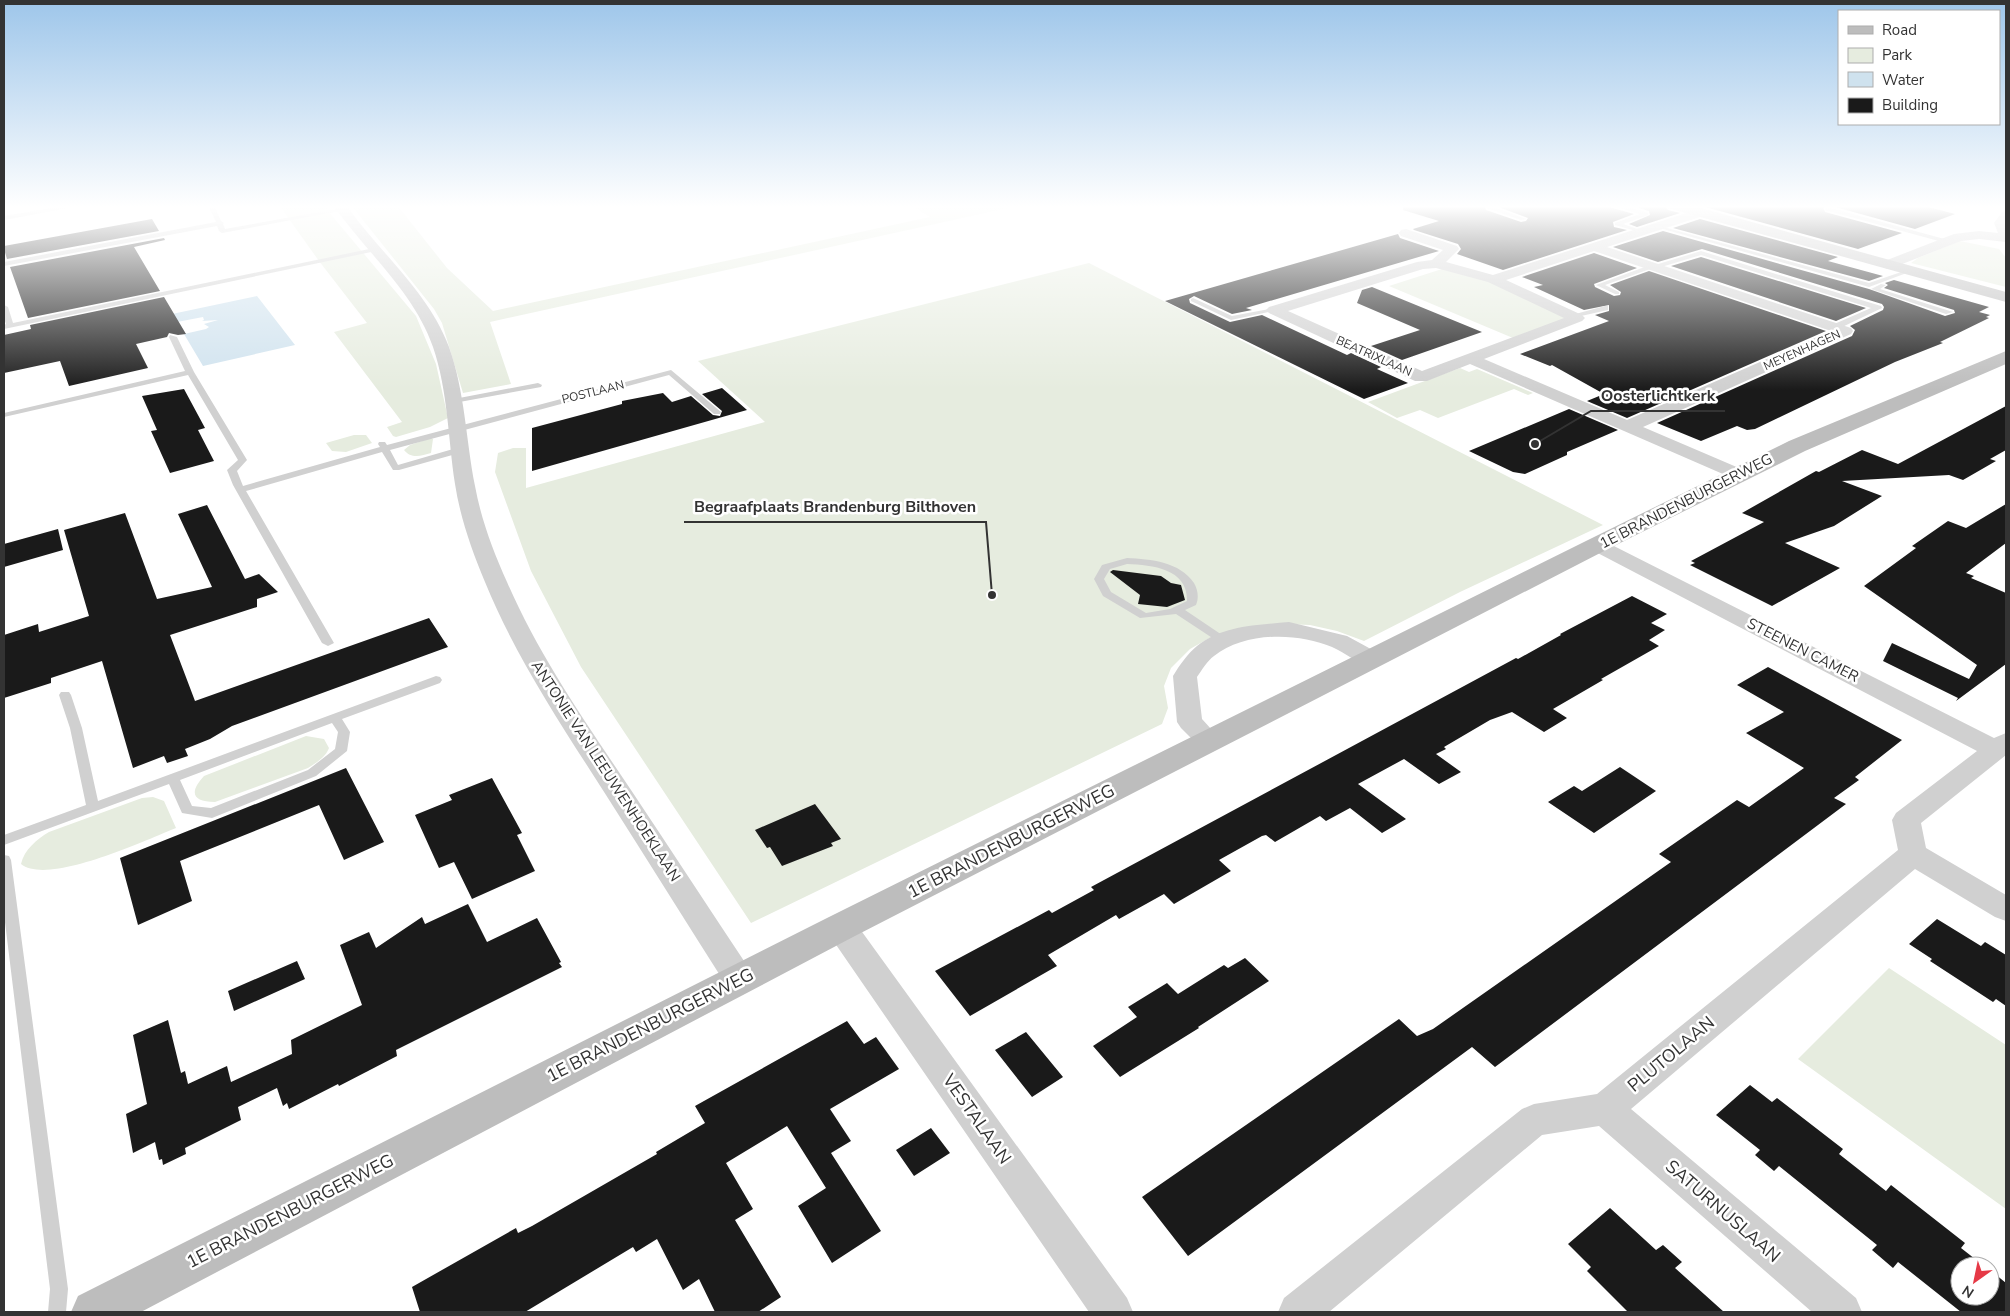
<svg xmlns="http://www.w3.org/2000/svg" width="2010" height="1316" viewBox="0 0 2010 1316" font-family="'Nunito Sans',sans-serif">
<style>
.green{fill:#e6ecdf}
.water{fill:#cfe2ee}
.building{fill:#1a1a1a}
.lines{fill:none;stroke-linecap:round;stroke-linejoin:round}
.lane{fill:#d0d0d0;fill-rule:evenodd}
.street{fill:#d0d0d0;fill-rule:evenodd}
.secondary{fill:#bdbdbd;fill-rule:evenodd}
.labels{text-anchor:middle;dominant-baseline:central;stroke-width:5;stroke-linejoin:round;paint-order:stroke}
.far-street-label{font-size:12px;fill:#333;stroke:#fff}
.street-label{font-size:15px;fill:#333;stroke:#fff}
.near-street-label{font-size:18px;fill:#333;stroke:#fff}
.leader{fill:none;stroke:#333;stroke-width:2}
.callout-dot{fill:#333;stroke:#fff;stroke-width:2}
.callout-label{font-size:16px;text-anchor:middle;font-weight:bold;fill:#333;stroke:#fff;stroke-width:5;stroke-linejoin:round;paint-order:stroke}
</style>
<rect width="100%" height="100%" fill="#fff"/>
<path class="green" d="M279,205H323L416,316L436,364L448,418L430,427L396,437L393,436L387,427L402,422L334,332L367,323L319,261Z
M351,205H397L447,268L493,311L930,217L910,205H951L957,208L970,205H1021L490,322L511,384L463,393L442,323L434,309Z
M1960,241L1999,249L2006,258V287L1911,263L1918,258Z
M1089,263L1603,525L1460,592L1364,641L1337,631L1310,625L1284,624L1213,636L1190,649L1171,668L1164,686L1168,708L1162,724L751,923L581,667L531,571L495,472L498,453L513,448H526V488L765,422L698,361Z
M1442,269L1495,281L1570,317L1513,338L1389,286Z
M1460,368L1469,372L1477,369L1533,393L1528,395L1514,389L1438,418L1420,410L1397,418L1368,402Z
M354,435H366L372,443L346,452L332,451L326,443Z
M431,438L433,439L431,453C421,456 411,459 404,450L410,445Z
M306,736L324,739L329,748C325,758 317,762 308,768L215,802C192,802 189,792 204,776Z
M153,797L164,801L176,828C146,840 48,886 21,864C24,850 37,839 49,832L142,798Z
M1889,968L2006,1045V1209L1798,1059Z"/>
<path class="water" d="M257,296L295,345L203,366L184,334L206,329L209,327L204,324L218,320L202,321L204,320L203,317L177,322L172,314Z"/>
<path class="building" d="M1404,205H1488L1485,207L1486,210L1521,222L1526,221L1528,218L1501,208L1505,205H1602L1634,214L1613,222L1614,227L1627,230L1503,270L1457,254L1461,249L1458,244L1414,230L1413,229L1439,221L1403,210Z
M1639,205H1664L1668,210L1680,213L1637,227L1629,224L1650,215L1649,211L1639,208Z
M1698,205H1826L1823,208L1825,212L1902,233L1858,249Z
M1828,205H1921L1955,214L1915,229Z
M152,219L159,231L7,259L4,249V246Z
M1700,219L1838,257L1828,261L1883,276L1869,281L1673,228Z
M1663,231L1869,289L1945,316L1955,313L1954,310L1884,288L1888,285L1885,283L1894,280L1989,307L1979,312L1990,315L1986,317L1989,318L1940,342L1943,343L1895,362L1755,429L1747,430L1737,426L1701,441L1657,423L1852,336L1855,330L1850,326L1883,310L1884,307L1882,304L1702,249L1658,262L1613,247Z
M1398,234L1400,238L1439,251L1246,308L1252,310L1232,314L1194,296L1189,299L1190,303L1230,322L1262,315L1347,355L1351,353L1381,367L1377,369L1408,383L1364,399L1165,301Z
M164,238L165,240L134,247L160,291L28,318L10,267Z
M1594,253L1637,268L1594,284L1595,287L1614,296L1620,295L1621,292L1610,285L1649,271L1826,331L1627,418L1587,401L1604,394L1552,365L1550,366L1520,354L1609,321L1595,315L1609,311V305L1584,310L1534,287L1543,285L1522,277Z
M1701,257L1866,308L1836,321L1671,266Z
M1372,287L1482,332L1402,360L1371,346L1420,330L1357,303L1362,290Z
M164,297L186,334L178,335L169,333L167,337L136,344L148,368L69,386L60,361L4,373V335L31,329L30,325Z
M722,388L747,410L532,471V428L622,404V401L663,393L672,402L691,396L713,415L720,416L722,411L702,394Z
M184,389L205,428L198,430L214,461L170,473L151,431L157,430L142,396Z
M2006,406V450L1990,459L1996,461L1963,480L1949,475L1842,481L1882,496L1834,526L1785,543L1840,568L1772,606L1690,565L1695,563L1691,561L1764,522L1742,513L1816,471L1819,472L1862,450L1898,464Z
M1569,409L1618,430L1567,452V455L1525,474L1513,472L1469,451Z
M2006,504V543L1966,573L1974,576L1971,578L2006,593V664L1956,701L1958,698L1883,661L1892,643L1969,679L1977,665L1864,586L1916,548L1912,546L1948,521L1966,528Z
M207,505L245,579L259,574L278,592L257,599V607L170,635L195,701L429,618L448,647L232,726L210,739L185,749L188,756L167,763L164,756L133,768L102,661L51,678V683L4,698V635L38,624L39,632L89,616L64,530L125,513L157,599L212,587L178,514Z
M58,529L63,550L4,567V544Z
M1113,570L1161,576L1171,583L1181,585L1185,600L1167,607L1138,604L1140,595L1110,572Z
M1632,596L1667,614L1651,623L1665,630L1649,640L1659,646L1601,679L1603,680L1553,709L1567,718L1544,732L1512,712L1490,720L1444,747L1446,749L1436,754L1461,772L1439,784L1404,759L1358,784L1406,819L1382,833L1350,808L1326,821L1320,816L1275,842L1266,835L1262,836L1219,860L1231,871L1174,904L1164,894L1119,919L1116,915L1048,955L1057,966L970,1016L935,971L1049,910L1052,913L1094,890L1091,887L1516,658L1518,659L1561,635L1560,634Z
M1768,667L1902,740L1855,777L1859,780L1834,798L1846,804L1495,1067L1472,1047L1188,1256L1142,1197L1399,1019L1417,1036L1433,1029L1671,862L1659,854L1737,800L1749,807L1804,768L1746,733L1784,712L1737,685Z
M1620,767L1656,791L1594,833L1548,802L1574,786L1582,791Z
M346,768L384,842L344,860L319,805L180,861L192,901L138,925L120,858Z
M492,778L522,833L517,835L535,871L472,899L454,862L439,868L415,815L452,800L449,795Z
M815,804L841,839L831,843L833,846L782,866L770,847L767,848L755,830Z
M468,904L487,942L537,918L561,962L559,963L562,967L396,1050L397,1056L339,1086L338,1084L289,1109L287,1103L283,1106L277,1088L238,1107L241,1120L185,1148L186,1154L163,1165L162,1159L159,1160L155,1142L133,1153L126,1114L147,1104L133,1035L168,1020L181,1073L185,1071L188,1084L227,1066L231,1082L292,1054L291,1040L362,1005L340,945L369,932L376,948L422,917L425,924Z
M1937,919L1981,946L1985,942L2006,955V1006L1996,999L1993,1002L1930,961L1932,959L1909,944Z
M1245,958L1269,981L1198,1027L1199,1028L1120,1077L1093,1046L1137,1017L1128,1007L1167,983L1178,994L1224,965L1228,968Z
M297,961L305,979L234,1011L228,991Z
M847,1021L864,1044L876,1037L899,1069L830,1109L851,1141L831,1153L881,1231L832,1263L798,1206L826,1188L787,1126L726,1163L753,1209L735,1220L781,1297L758,1312H715L699,1279L683,1290L657,1239L636,1252L633,1247L525,1312H420L412,1287L516,1228L518,1233L532,1226L657,1154L656,1152L705,1123L695,1106Z
M1026,1032L1063,1077L1032,1097L995,1050Z
M1750,1085L1772,1102L1777,1098L1843,1149L1839,1154L1886,1191L1891,1185L1965,1243L1961,1248L1984,1266H1960V1296H1990V1270L2006,1283V1312H1961L1898,1262L1893,1268L1872,1250L1877,1245L1779,1166L1774,1171L1755,1155L1760,1150L1716,1115Z
M931,1128L950,1153L914,1176L896,1150Z
M1610,1208L1656,1250L1663,1245L1682,1262L1675,1268L1724,1312H1628L1587,1271L1591,1267L1568,1244Z"/>
<g class="lines">
<path class="lane" d="M69,205H84L4,220V216Z
M208,205H214L221,221L224,223L223,224L225,229L342,208L345,210L222,233L219,231L217,226L4,266V262L216,222Z
M1493,205H1503L1496,208L1526,219L1521,220L1487,208Z
M1611,205H1622L1648,213V215L1623,224L1643,231V233L1615,225V223L1640,214Z
M1827,207L1948,240L1949,241L1946,243L1825,210V208Z
M1656,225L1869,283L1907,270L1912,271L1869,287L1656,227Z
M374,248L377,250L376,251L4,329V325L6,324L4,318V305L8,307L13,323Z
M1701,251L1881,306L1882,308L1838,329H1832V325L1871,308L1701,255L1658,268H1653L1605,285L1619,292V294H1615L1596,285L1650,265H1655Z
M1881,284L1886,285L1880,289L1953,312L1946,314L1871,289Z
M1193,298L1232,316L1274,308L1278,310L1231,320L1191,301V299Z
M1605,306H1608V310L1572,318L1568,316Z
M170,335L177,337L194,372L247,460L237,471L243,486L380,447L378,444L379,442H385L387,445L671,370L721,412L720,414H714L669,375L390,450L398,465L460,447L464,450L463,452L399,470H393L382,452L246,491L334,643L328,646L322,643L233,485L227,470L238,460L188,375L4,417V413L185,371L169,337Z
M538,383L542,385L541,387L454,403L450,401L454,399Z
M1127,558C1151,559 1180,562 1194,583C1198,590 1199,598 1196,605L1185,610L1228,639L1230,641L1228,643H1220L1176,614L1140,618L1103,596L1094,579L1102,565ZM1127,564C1153,565 1188,569 1187,601L1170,609L1146,613L1111,592L1104,579L1110,569Z
M436,676L440,677L442,680L440,683L342,719L350,732L347,751L316,776L217,816L212,818L182,813L169,784L4,845V835L86,805L70,728L59,695L61,692H69L71,695L82,728L98,801ZM332,723L338,732L335,749L308,770L211,808L192,806L180,780Z
M4,855L9,856L11,860L68,1289L66,1312H48L50,1289L4,914Z"/>
<path class="street" d="M333,205H346C379,252 428,291 449,347C465,392 466,440 475,486C481,519 493,551 507,582C539,656 586,723 631,790C671,850 710,910 750,970L755,979L750,988L739,992L728,988C687,924 647,859 606,795C562,726 516,658 485,582C472,551 460,517 455,484C448,438 448,391 433,347C414,292 366,252 333,205Z
M1699,209L1703,210L1705,213L1703,216L1607,247L1851,328L1853,331L1851,334L1643,427L1746,471L1749,475L1746,479L1739,481L1470,364L1427,381H1415L1269,313L1266,310L1269,307L1417,262L1432,260L1443,250L1401,236L1399,233L1401,230L1406,229L1457,246L1459,249L1446,262L1493,275ZM1594,251L1831,331L1627,420L1484,359L1582,321L1585,318L1582,315L1506,280ZM1436,268L1488,282L1564,318L1422,371L1288,311L1423,269Z
M2006,211V242L1979,239L1961,241L1892,268L1887,269L1880,265L1882,262L1954,234L1979,231L1998,233L1994,223L2002,212Z
M1597,539L1604,541L1994,738L2006,733V755L1921,823L1926,848L2006,895V921L1995,917L1915,869L1631,1109L1856,1298L1862,1312H1812L1599,1126L1542,1135L1329,1312H1278L1284,1298L1522,1109L1534,1104L1597,1094L1898,850L1892,820L1896,813L1977,751L1590,549L1587,545L1590,541Z
M1289,622L1347,636L1380,654L1384,659L1380,664C1362,669 1348,654 1332,647C1297,632 1244,632 1214,656C1207,661 1202,670 1197,677L1202,719L1222,741L1218,747L1209,750L1200,747L1181,728L1177,722L1173,676C1179,666 1188,653 1197,646C1223,625 1258,625 1289,622Z
M841,915L852,918L1127,1298L1133,1312H1089L830,936L826,927L830,918Z"/>
<path class="secondary" d="M1666,205H1690L2006,292V302L1668,208Z
M2006,351V364L1805,451L1606,550L853,937L141,1312H71L78,1296L829,917L1588,540L1789,441Z"/>
</g>
<linearGradient id="sky" x2="0" y2="1"><stop stop-color="#9ec6ea"/><stop offset="0.53" stop-color="#fff"/><stop offset="1" stop-color="#fff" stop-opacity="0"/></linearGradient>
<rect width="2010" height="390" fill="url(#sky)"/>
<g class="labels">
<g class="far-street-label">
<text transform="translate(1802 350) rotate(-24)">MEYENHAGEN</text>
<text transform="translate(1374 356) rotate(24)">BEATRIXLAAN</text>
<text transform="translate(593 392) rotate(-14)">POSTLAAN</text>
</g>
<g class="street-label">
<text transform="translate(1686 501) rotate(-27)">1E BRANDENBURGERWEG</text>
<text transform="translate(1803 650) rotate(27)">STEENEN CAMER</text>
<text transform="translate(606 771) rotate(57)">ANTONIE VAN LEEUWENHOEKLAAN</text>
</g>
<g class="near-street-label">
<text transform="translate(1011 841) rotate(-27)">1E BRANDENBURGERWEG</text>
<text transform="translate(650 1025) rotate(-27)">1E BRANDENBURGERWEG</text>
<text transform="translate(1671 1054) rotate(-40)">PLUTOLAAN</text>
<text transform="translate(977 1119) rotate(55)">VESTALAAN</text>
<text transform="translate(290 1211) rotate(-27)">1E BRANDENBURGERWEG</text>
<text transform="translate(1723 1211) rotate(41)">SATURNUSLAAN</text>
</g>
</g>
<path class="leader" d="M1535 444L1591 411H1725M992 595L986 522H684"/>
<g class="callout-dot">
<circle cx="1535" cy="444" r="5"/>
<circle cx="992" cy="595" r="5"/>
</g>
<g class="callout-label">
<text x="1658" y="401">Oosterlichtkerk</text>
<text x="835" y="512">Begraafplaats Brandenburg Bilthoven</text>
</g>
<rect width="2010" height="1316" fill="none" stroke="#333333" stroke-width="10"/>
<rect x="1838" y="10" width="162" height="115" fill="#ffffff" stroke="#adadad"/>
<rect x="1848" y="26" width="25" height="8" fill="#bdbdbd" stroke="#adadad"/>
<text x="1882" y="35" font-size="15" fill="#333333">Road</text>
<rect x="1848" y="48" width="25" height="15" fill="#e6ecdf" stroke="#adadad"/>
<text x="1882" y="60" font-size="15" fill="#333333">Park</text>
<rect x="1848" y="72" width="25" height="15" fill="#cfe2ee" stroke="#adadad"/>
<text x="1882" y="85" font-size="15" fill="#333333">Water</text>
<rect x="1848" y="98" width="25" height="15" fill="#1a1a1a" stroke="#adadad"/>
<text x="1882" y="110" font-size="15" fill="#333333">Building</text>
<g transform="translate(1975 1281) rotate(213)"><circle r="24" fill="#ffffff" stroke="#adadad"/>
<path d="M0-4L9 19L0 12L-9 19Z" fill="#e63946"/>
<text y="-8" font-size="14" font-weight="bold" text-anchor="middle" fill="#333333">N</text>
</g>
</svg>
